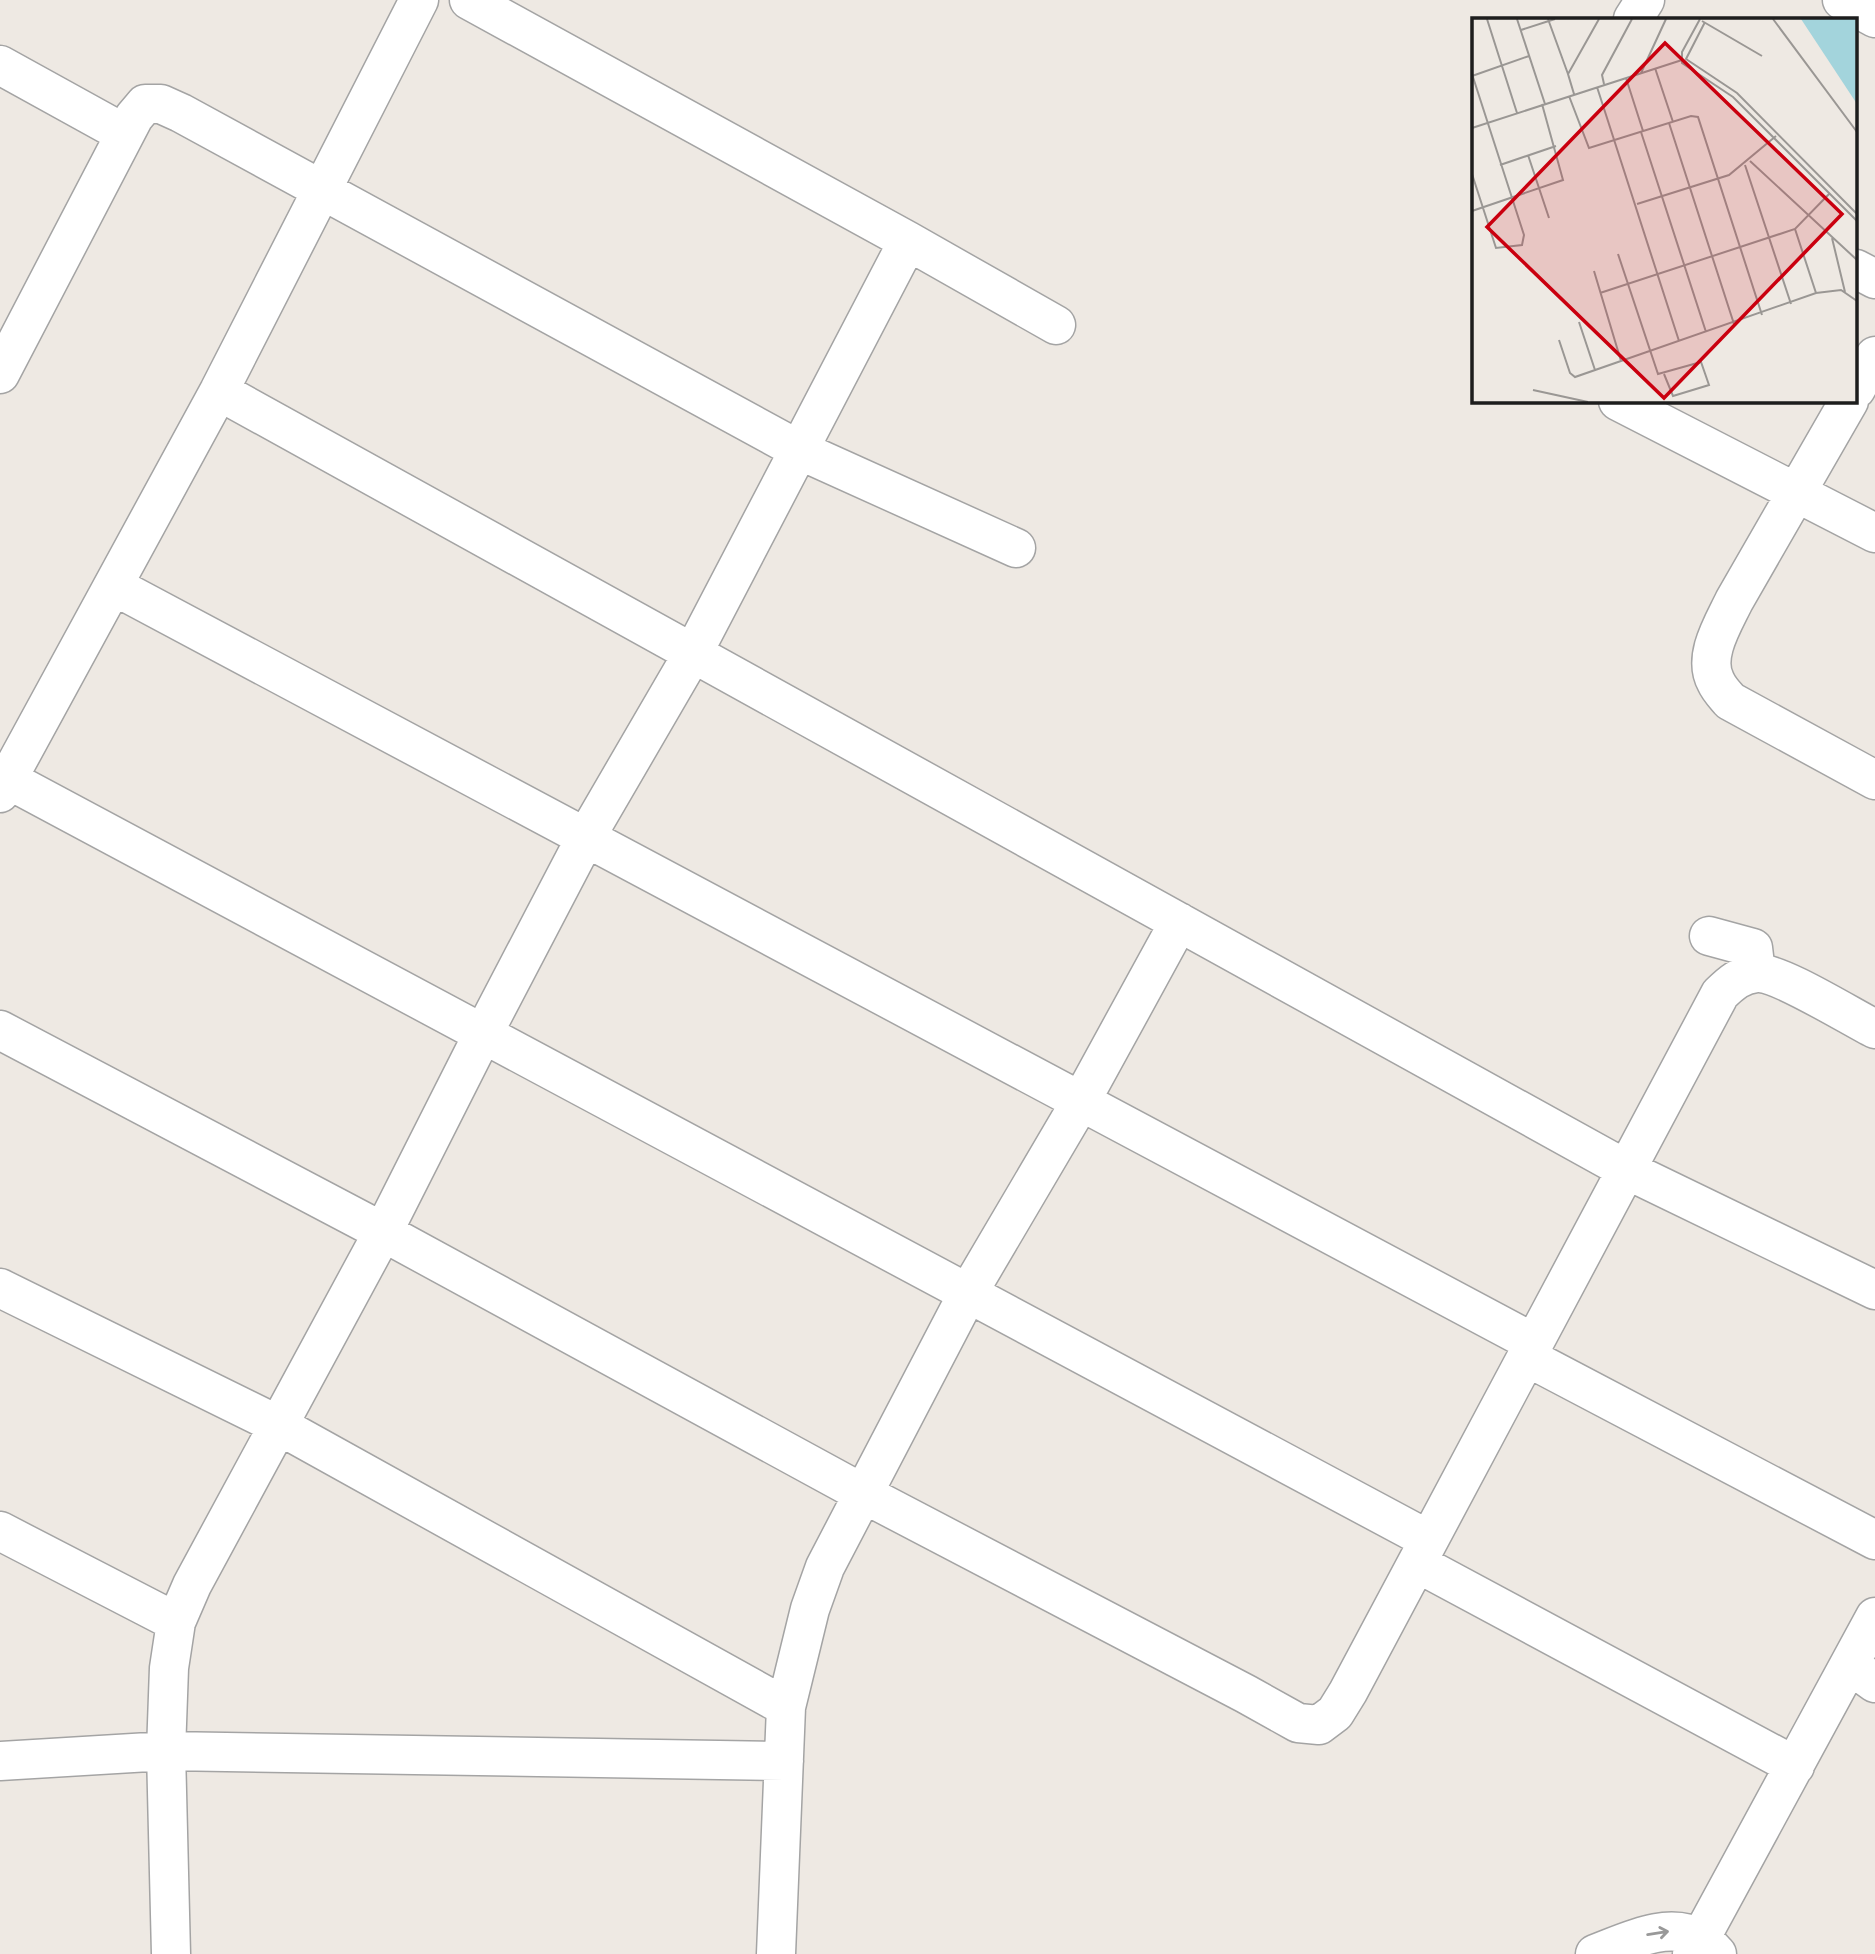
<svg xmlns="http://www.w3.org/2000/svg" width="1875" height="1954" viewBox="0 0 1875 1954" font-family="'Sofia Sans Condensed',sans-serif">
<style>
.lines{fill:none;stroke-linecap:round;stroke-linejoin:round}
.minor-casing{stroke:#a4a4a4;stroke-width:41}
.minor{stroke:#fff;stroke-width:38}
.oneway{stroke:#999}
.inset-road{fill:none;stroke:#9a9794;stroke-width:2}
.view{fill:#ca000f;fill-opacity:0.15;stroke:#ca000f;stroke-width:3.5}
.inset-edge{fill:none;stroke:#1d1d1d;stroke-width:3.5}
</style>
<rect width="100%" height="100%" fill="#eee9e3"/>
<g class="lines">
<g class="minor-casing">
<path id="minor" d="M469,0L908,241L1056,325
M1842,0L1875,18
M1633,19L1645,0
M0,65L125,134
M1856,269L1875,279
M0,374L134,117L145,104H161L181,113L799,450L1016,548
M1856,389L1875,356
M219,391L1627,1170L1875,1290
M1618,401L1875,533
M1849,401L1734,601C1723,624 1702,657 1716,682C1719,689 1725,695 1730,701L1875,780
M114,586L1534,1343
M7,779L1429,1540
M0,793L219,391L419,0
M1709,936L1753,948L1756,973
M0,1030L383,1232L862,1493L1246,1694L1298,1723L1319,1725L1335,1713L1348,1692L1720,994C1730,984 1741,974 1757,973C1779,972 1851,1017 1875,1029
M0,1288L278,1425L786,1707
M1527,1357L1875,1540
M0,1531L176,1622
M1417,1563L1795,1766
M1850,1665L1875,1683
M0,1761L166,1751L784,1761
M171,1954L166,1751L169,1668L176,1622L192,1585L383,1232L483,1034L586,837L693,653L908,241
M776,1954L786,1707L810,1609L825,1567L968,1293L1081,1101L1179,922
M1595,1954C1627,1942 1668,1920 1701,1939C1707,1942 1712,1949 1717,1954
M1692,1954L1875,1617"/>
</g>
<use href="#minor" class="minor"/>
</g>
<defs><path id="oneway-shaft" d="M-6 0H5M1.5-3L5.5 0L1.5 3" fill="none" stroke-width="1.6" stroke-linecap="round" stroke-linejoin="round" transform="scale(1.75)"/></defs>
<use class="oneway" href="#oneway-shaft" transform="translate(1658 1933) rotate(-9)"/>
<g transform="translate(1472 18)">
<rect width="385" height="385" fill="#eee9e3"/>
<path d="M329,1H385V86Z" fill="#a3d4dc"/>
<path class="inset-road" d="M15,1L45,95M45,1L73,86M76,1L96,56M228,1L210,34V45L261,79L385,203M301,1L385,114M230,3L290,38M233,4L214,41L265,75L385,196M49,12L83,1M183,50L201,104M169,55L194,1M0,56L52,217L50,227L24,230L0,156M0,58L57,38M154,60L171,113M132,66L130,57L160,1M125,69L207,323M102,76L96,56L127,1M97,78L117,130L219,98L226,99L290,297M197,105L262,306M0,110L210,42M169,114L234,314M56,137L77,200M278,143L385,242M28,147L84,128M273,147L319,286M165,186L257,157L304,118M0,193L91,162L70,86M323,211L344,275M360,220L373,274M146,236L186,356L229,344L237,367L201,378L192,356M122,253L149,343M128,275L323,211L358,175M107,304L123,352M87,322L98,355L103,359L344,275L369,272L385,283M61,372L116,384"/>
<path class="view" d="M193,25L370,196L192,380L15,209Z"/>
<rect width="385" height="385" class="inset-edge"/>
</g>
</svg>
